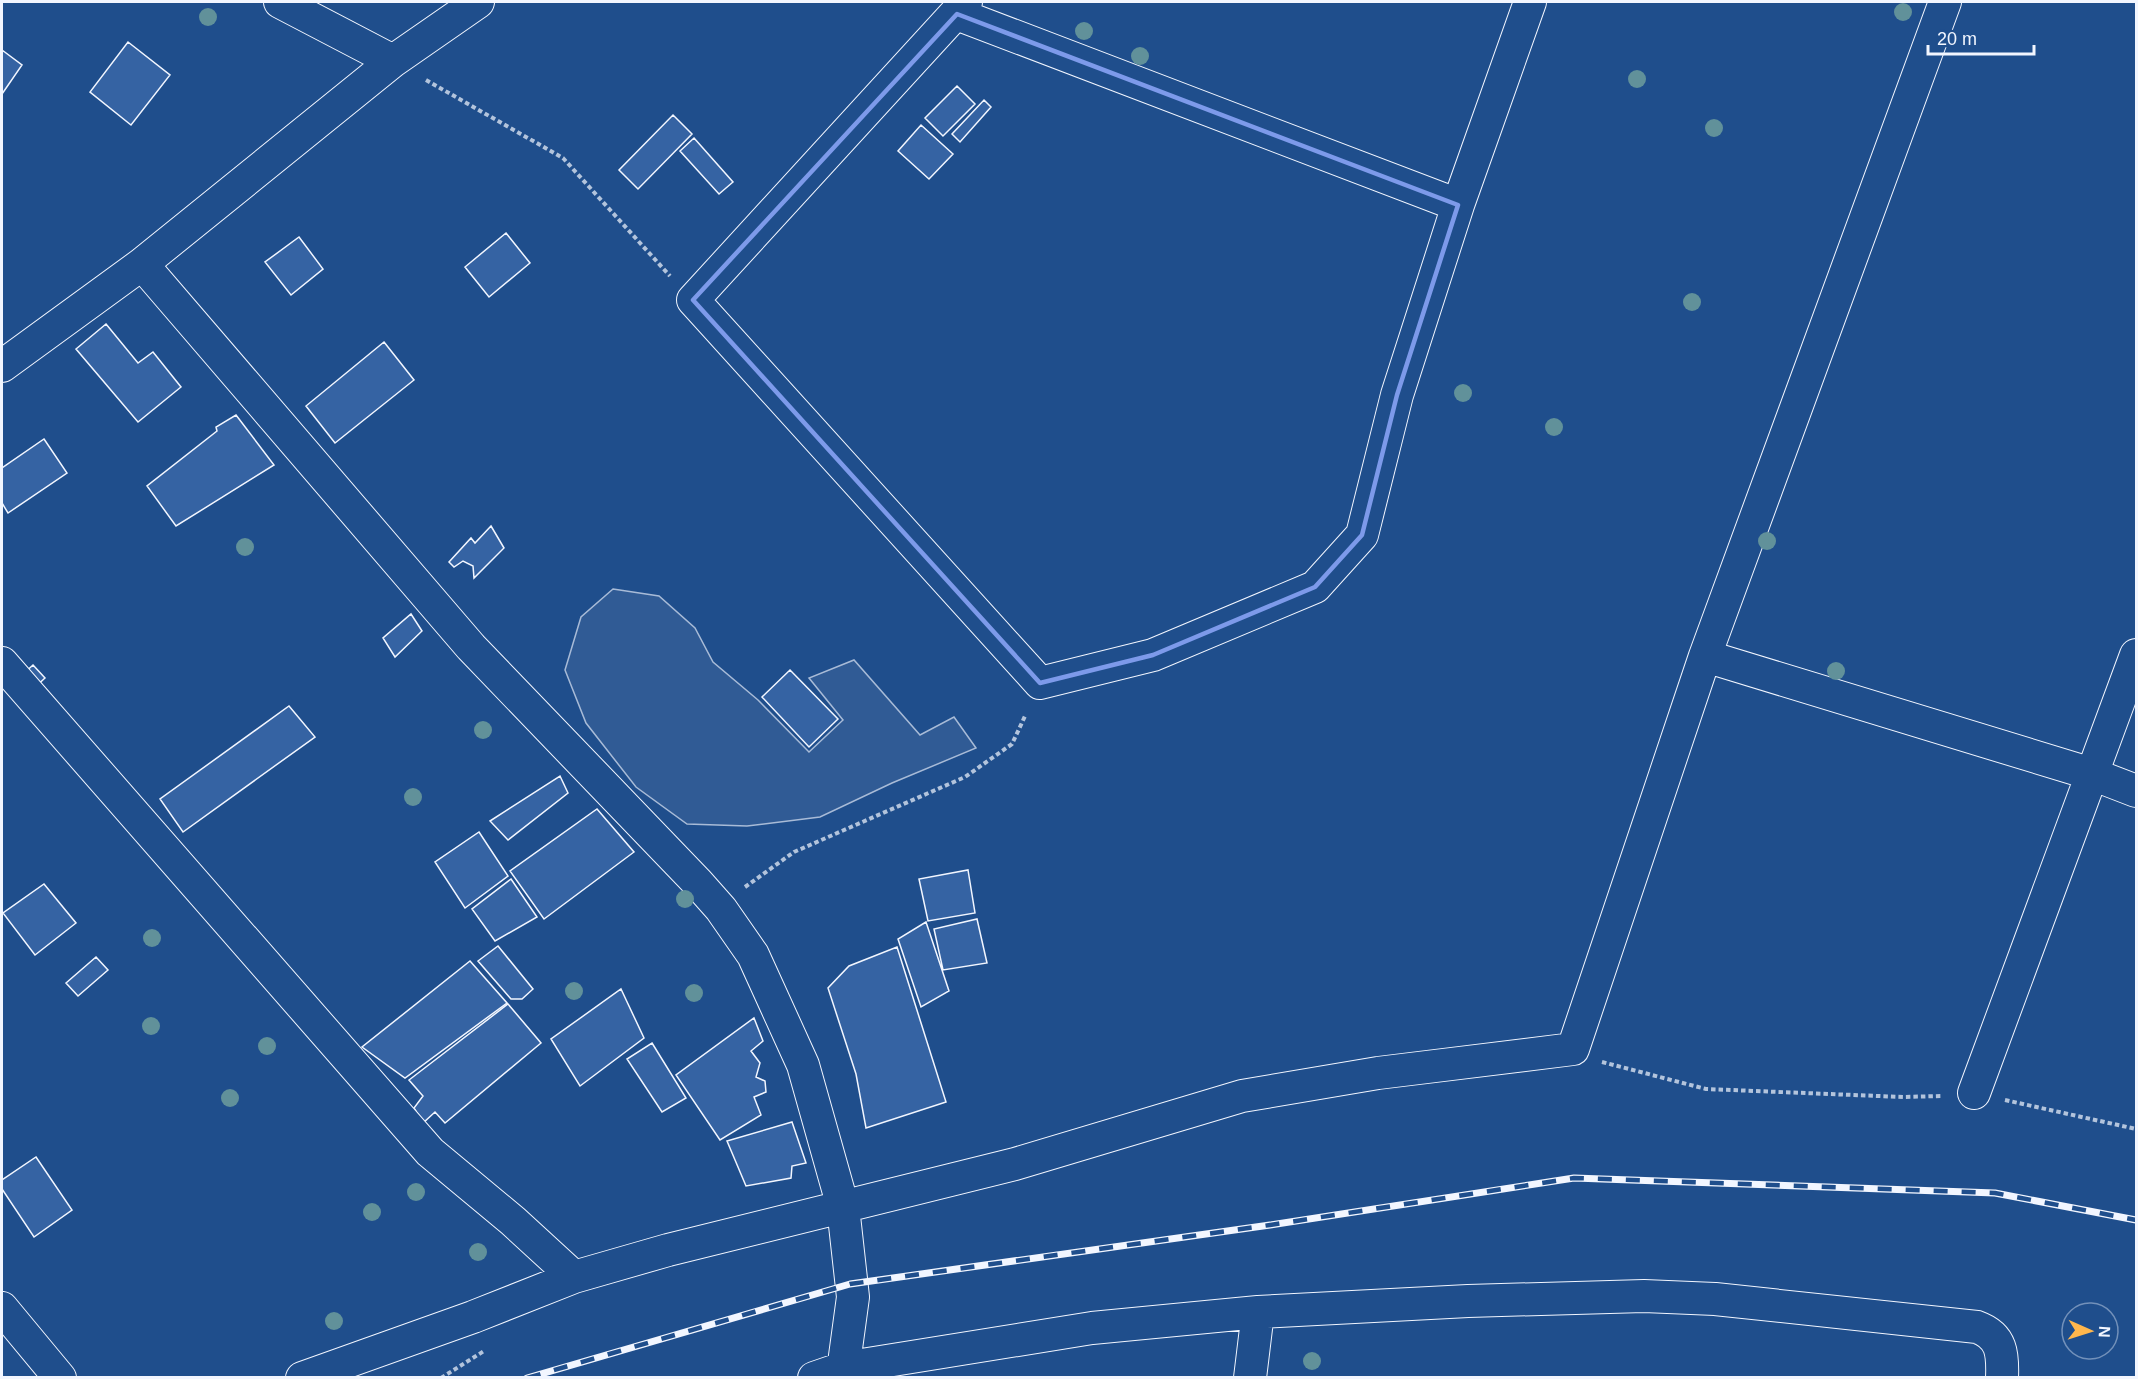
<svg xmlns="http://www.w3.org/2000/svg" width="2138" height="1379" viewBox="0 0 2138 1379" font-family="Helvetica,sans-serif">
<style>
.built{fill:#305b95;stroke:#a8bbd7;stroke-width:1.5}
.building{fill:#3563a3;stroke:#f2f6ff;stroke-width:1.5}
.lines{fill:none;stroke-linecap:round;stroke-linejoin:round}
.minor-casing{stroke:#f2f6ff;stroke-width:34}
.path{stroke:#b3c4dc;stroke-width:4;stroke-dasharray:4.5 3;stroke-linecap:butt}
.minor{stroke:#1f4e8c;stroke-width:32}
.rail-casing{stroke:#f2f6ff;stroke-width:7}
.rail{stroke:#1f4e8c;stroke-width:4.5;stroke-dasharray:14;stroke-linecap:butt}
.tree{fill:#61919a}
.marked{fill:none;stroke:#7d9aea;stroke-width:4.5;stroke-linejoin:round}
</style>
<rect width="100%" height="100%" fill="#1f4e8c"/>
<path class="built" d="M613,589L659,596L695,628L713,662L758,700L809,752L843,720L809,678L854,660L920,735L954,717L976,748L892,783L820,817L747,826L687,824L636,787L586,723L565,670L581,617Z"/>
<path class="building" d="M128,42L170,75L131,125L90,92Z
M2,50L22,65L2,94Z
M957,86L975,104L943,136L925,118Z
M984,100L991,107L960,142L952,134Z
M673,115L692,134L638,189L619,170Z
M921,125L953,154L929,179L898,151Z
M694,138L733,182L719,194L680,151Z
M506,233L530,263L489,297L465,267Z
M299,237L323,269L291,295L265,262Z
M106,324L138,363L153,352L181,387L138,422L76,349Z
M384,342L414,380L335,443L306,406Z
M236,415L274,465L176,526L147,486L217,431L216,427Z
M44,439L67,473L8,513L2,503V468Z
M491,526L504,548L474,578L473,566L463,561L454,567L449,562L471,538L475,543Z
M411,614L422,631L395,657L383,638Z
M33,665L45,678L33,689L21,676Z
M790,670L838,719L809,747L762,697Z
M289,706L315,737L183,832L160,799Z
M560,776L568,793L508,840L490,821Z
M597,809L634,852L544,919L510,871Z
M479,832L508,876L465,908L435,862Z
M968,870L975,913L928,921L919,879Z
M511,879L537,917L495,941L472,909Z
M44,884L76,923L35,955L3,913Z
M977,919L987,963L943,970L934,929Z
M926,922L949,991L921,1007L898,939Z
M498,946L533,989L522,999H511L478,961Z
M897,947L946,1102L866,1128L856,1074L828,988L849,966Z
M96,957L108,970L78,996L66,983Z
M470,961L507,1003L405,1078L362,1047Z
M621,989L644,1038L580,1086L551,1039Z
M508,1004L541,1043L445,1123L435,1112L423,1123L414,1108L423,1096L409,1080Z
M754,1018L763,1041L751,1051L760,1063L756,1077L765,1081L766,1092L754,1097L761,1115L720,1140L676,1075Z
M652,1043L686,1098L662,1112L627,1059Z
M792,1122L806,1163L792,1166L791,1178L746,1186L727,1141Z
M36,1157L72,1210L34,1237L2,1189V1180Z"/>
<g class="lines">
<g class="minor-casing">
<path id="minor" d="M280,2L393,61
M966,2L693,300L1040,683L1153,655L1315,587L1362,535L1397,395L1458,205L1530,2
M957,14L1458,205
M142,264L471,647L698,883L721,909L753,955L803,1065L843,1207L853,1297L842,1378
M2,366L142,264L393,61L478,2
M1705,656L2092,774L2136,791
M2,663L430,1152L513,1221L574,1277
M1974,1093L2136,655
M2,1308L60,1378
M302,1378L473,1317L574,1277L668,1250L1015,1164L1242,1096L1378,1073L1573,1049L1705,656L1945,2
M814,1378L843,1368L1092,1328L1258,1312L1468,1301L1644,1296L1715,1299L1977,1327C2002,1336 2003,1354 2002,1378
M1250,1378L1258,1312"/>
</g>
<path class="path" d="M426,80L563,158L670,276
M745,887L794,852L965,777L1012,744L1026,714
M1602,1062L1706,1089L1903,1097L1942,1096
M2005,1100L2136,1129
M441,1378L484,1351"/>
<use href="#minor" class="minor"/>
<g class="rail-casing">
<path id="rail" d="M527,1378L850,1284L1270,1225L1574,1178L1995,1193L2136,1220"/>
</g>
<use href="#rail" class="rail"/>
</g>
<g class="tree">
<circle cx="1903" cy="12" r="9"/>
<circle cx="208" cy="17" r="9"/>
<circle cx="1084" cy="31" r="9"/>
<circle cx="1140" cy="56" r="9"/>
<circle cx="1637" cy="79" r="9"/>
<circle cx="1714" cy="128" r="9"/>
<circle cx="1692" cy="302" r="9"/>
<circle cx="1463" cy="393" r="9"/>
<circle cx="1554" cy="427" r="9"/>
<circle cx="1767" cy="541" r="9"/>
<circle cx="245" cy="547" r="9"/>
<circle cx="1836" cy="671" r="9"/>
<circle cx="483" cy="730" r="9"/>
<circle cx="413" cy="797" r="9"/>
<circle cx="685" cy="899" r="9"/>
<circle cx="152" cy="938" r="9"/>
<circle cx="574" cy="991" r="9"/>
<circle cx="694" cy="993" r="9"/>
<circle cx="151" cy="1026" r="9"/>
<circle cx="267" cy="1046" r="9"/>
<circle cx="230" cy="1098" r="9"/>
<circle cx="416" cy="1192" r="9"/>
<circle cx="372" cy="1212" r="9"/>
<circle cx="478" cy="1252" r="9"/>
<circle cx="334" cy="1321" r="9"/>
<circle cx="1312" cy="1361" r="9"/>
</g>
<path class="marked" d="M957,14L1458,205L1397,395L1362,535L1315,587L1153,655L1040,683L693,300Z"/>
<rect width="2138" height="1379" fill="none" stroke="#f2f6ff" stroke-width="6"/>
<g transform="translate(2090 1331) rotate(93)"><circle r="28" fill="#1f4e8c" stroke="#7391ba" stroke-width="1.5"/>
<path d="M0-4.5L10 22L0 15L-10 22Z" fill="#ffb74d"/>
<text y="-9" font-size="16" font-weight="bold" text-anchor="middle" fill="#f2f6ff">N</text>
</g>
<path d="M1928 45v9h106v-9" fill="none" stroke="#f2f6ff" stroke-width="3"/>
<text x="1937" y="45" font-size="18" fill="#f2f6ff" stroke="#1f4e8c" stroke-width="4.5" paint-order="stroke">20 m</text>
</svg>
